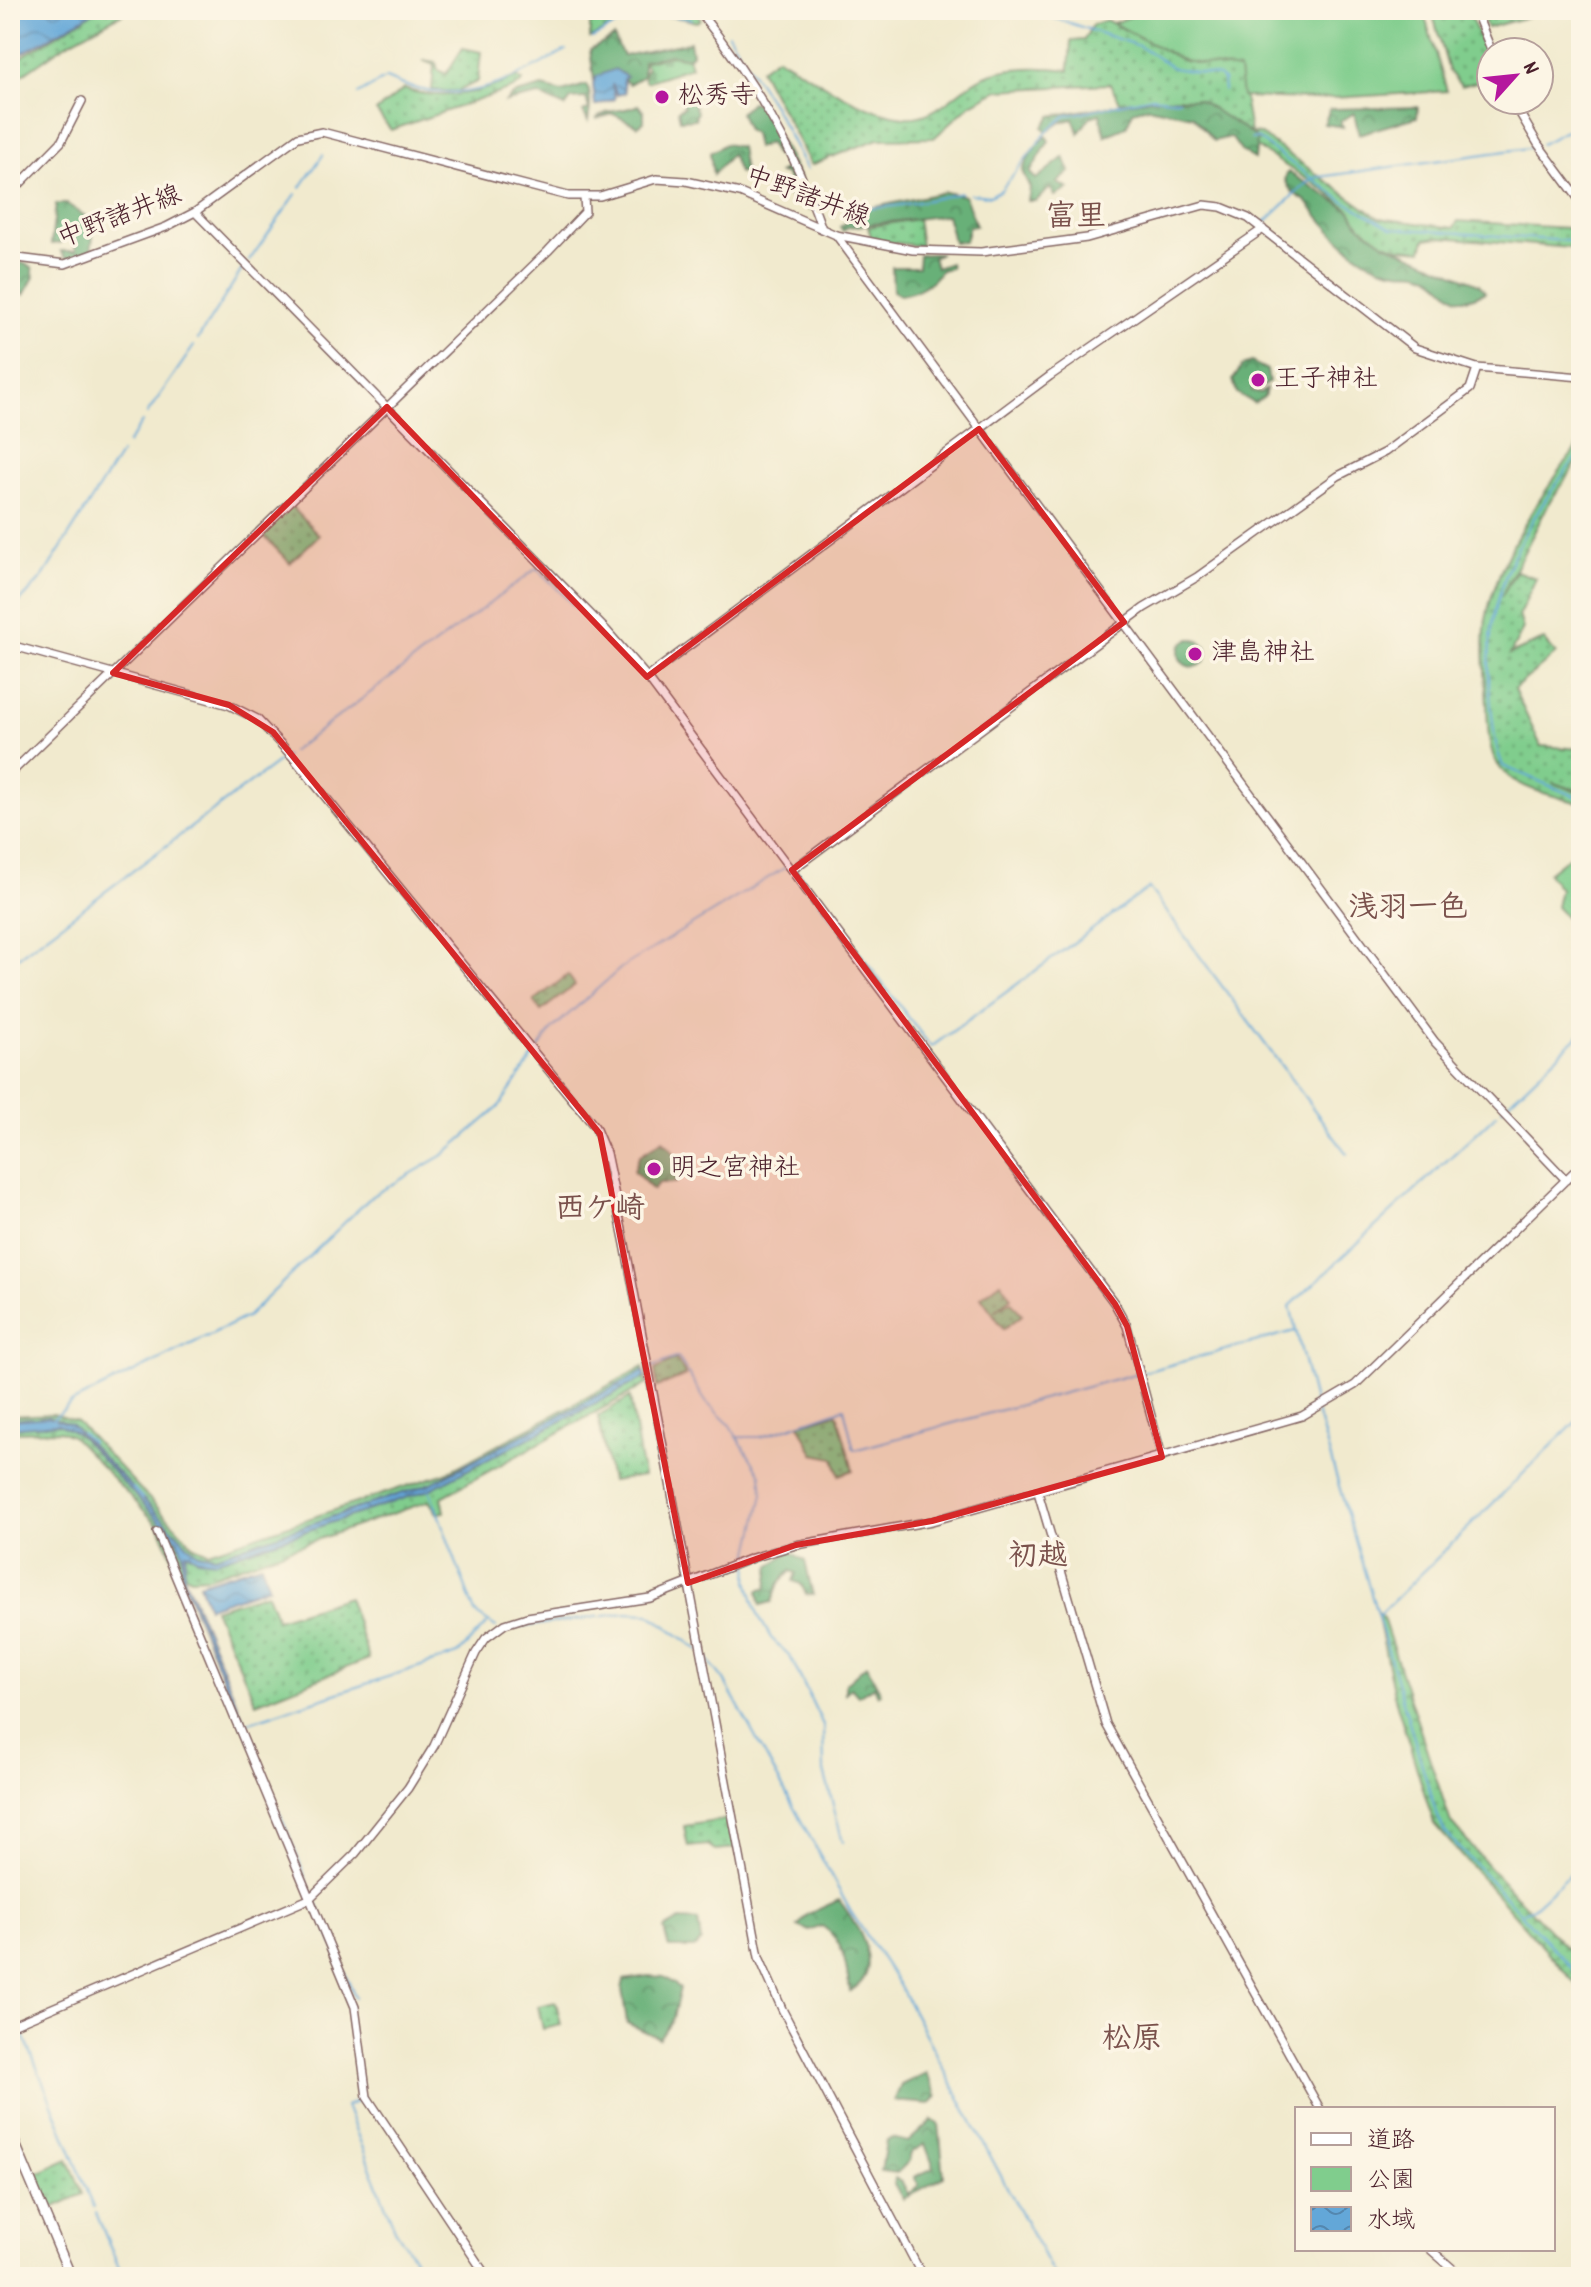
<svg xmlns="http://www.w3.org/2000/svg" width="1591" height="2287" viewBox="0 0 1591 2287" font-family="Dekko,'Klee One',sans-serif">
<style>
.grass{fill:url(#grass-dots);stroke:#65765c;stroke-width:2}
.forest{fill:url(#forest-crowns);stroke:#596852;stroke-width:2}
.cemetery{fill:url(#cemetery-stones);stroke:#65765c;stroke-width:2}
.green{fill:#80cd8d;stroke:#65765c;stroke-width:2}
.water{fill:url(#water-waves);stroke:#566382;stroke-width:2}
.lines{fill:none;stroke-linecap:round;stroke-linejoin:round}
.stream{stroke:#63a7d8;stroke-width:2}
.secondary-casing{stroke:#846664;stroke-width:10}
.highway-casing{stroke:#846664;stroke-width:12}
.secondary{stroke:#fff;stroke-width:7}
.highway{stroke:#fff;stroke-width:9}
.marked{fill:#d62828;fill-opacity:0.2;stroke:#d62828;stroke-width:6;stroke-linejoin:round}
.poi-dot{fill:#b5179e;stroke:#fcf5e5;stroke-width:3}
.labels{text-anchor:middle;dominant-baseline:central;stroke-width:7;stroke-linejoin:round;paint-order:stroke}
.poi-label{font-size:26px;fill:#4a1f2b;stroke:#fcf5e5;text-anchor:start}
.street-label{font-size:26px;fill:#4a1f2b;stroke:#fcf5e5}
.quarter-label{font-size:30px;font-weight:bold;fill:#7a514c;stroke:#fcf5e5}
</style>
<defs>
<pattern id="grass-dots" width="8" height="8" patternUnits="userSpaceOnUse" patternTransform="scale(2)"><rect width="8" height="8" fill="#80cd8d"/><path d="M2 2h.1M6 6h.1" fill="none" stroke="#6ba673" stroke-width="1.8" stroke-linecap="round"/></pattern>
<pattern id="forest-crowns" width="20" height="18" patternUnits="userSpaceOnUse" patternTransform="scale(2)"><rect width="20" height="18" fill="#68b078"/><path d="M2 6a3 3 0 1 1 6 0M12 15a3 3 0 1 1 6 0" fill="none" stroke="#588f63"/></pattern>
<pattern id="cemetery-stones" width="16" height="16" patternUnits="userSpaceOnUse" patternTransform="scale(2)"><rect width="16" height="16" fill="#80cd8d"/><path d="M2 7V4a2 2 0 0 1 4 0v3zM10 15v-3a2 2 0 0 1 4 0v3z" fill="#6ba673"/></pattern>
<pattern id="water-waves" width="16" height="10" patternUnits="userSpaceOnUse" patternTransform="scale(2)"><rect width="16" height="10" fill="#63a7d8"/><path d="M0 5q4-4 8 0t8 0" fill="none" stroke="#5487af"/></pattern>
</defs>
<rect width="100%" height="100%" fill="#fcf5e5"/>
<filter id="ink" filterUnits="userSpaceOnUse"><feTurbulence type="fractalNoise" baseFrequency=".0125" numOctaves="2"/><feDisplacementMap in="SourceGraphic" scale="16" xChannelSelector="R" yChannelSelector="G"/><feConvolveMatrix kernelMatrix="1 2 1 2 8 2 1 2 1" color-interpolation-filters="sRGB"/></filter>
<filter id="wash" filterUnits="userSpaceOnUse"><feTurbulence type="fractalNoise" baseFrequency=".006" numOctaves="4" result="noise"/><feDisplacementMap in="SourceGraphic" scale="32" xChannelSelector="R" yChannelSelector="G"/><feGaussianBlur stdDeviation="1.8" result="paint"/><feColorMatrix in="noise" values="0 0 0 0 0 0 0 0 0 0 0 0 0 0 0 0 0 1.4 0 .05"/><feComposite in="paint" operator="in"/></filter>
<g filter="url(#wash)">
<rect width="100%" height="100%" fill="#f1eace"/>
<path class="grass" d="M98,10H129L68,43L10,83V64Z
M610,10H694L701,19L697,22C644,8 637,14 590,38V25Z
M1273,10H1468L1491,66V78L1461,86L1449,71L1432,12L1445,10Z
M1480,10H1553L1487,28Z
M1106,20L1185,61L1240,70L1250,133L1260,134L1379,218L1454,228L1458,221L1581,229V249L1440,237L1425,239L1422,250L1400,248L1384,243L1360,226L1351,211L1325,191L1180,98L1120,102L1110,84L998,90L971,104L934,138L878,139L811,165L760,69L777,57C815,78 860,112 904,117C939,121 959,84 990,74C1014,66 1044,67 1069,70L1071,41L1084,40L1092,25Z
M463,48L481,52L478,81L457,92L432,90L434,65L422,60L436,62L438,70L446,74Z
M517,77L523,81L517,87L391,130L376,111L404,89C444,102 481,93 517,77Z
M917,219L921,246L872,240L868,227Z
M1581,442V457L1549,503L1501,597L1516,571L1536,578L1519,615L1523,629L1510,654L1544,640L1556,654L1514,689L1541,746L1581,749V792L1552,782L1581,794V804C1558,796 1525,791 1507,775C1487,759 1488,729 1487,706C1486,678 1482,648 1486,620C1497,557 1543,492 1581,442Z
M288,503L319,535L290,563L260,532Z
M568,975L575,985L541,1011L534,1001Z
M1001,1282L1011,1297L994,1311L1011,1301L1022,1315L1004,1329L981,1297Z
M676,1359L686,1375L657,1387L655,1370Z
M643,1367L647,1384L442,1497L445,1512L437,1513L429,1501L209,1577L191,1578L178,1571L159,1526L72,1436L59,1431L10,1432V1416L54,1414L76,1421L194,1546L208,1552L446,1473Z
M630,1397L643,1476L611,1481L598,1416Z
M837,1413L853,1470L839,1475L834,1458L814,1454L799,1424Z
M267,1593L277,1619L348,1597L369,1659L256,1703L214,1609Z
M1377,1612L1383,1618L1451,1823L1497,1876L1581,1963V1990L1434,1824L1394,1695Z
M730,1819L735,1848L715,1850L708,1845L688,1847L684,1826Z
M556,2002L561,2025L543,2029L538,2006Z
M68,2159L83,2194L48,2210L35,2174Z"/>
<path class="forest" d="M614,37L623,56L690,42L692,54L688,58L671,55L643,61V76L629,84L616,73L594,80L590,50Z
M586,85C592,92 590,111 588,121L583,112L589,109L586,98L571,99L565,107L539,95L506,102L513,95L543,87L562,92Z
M687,87L697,112L695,119L680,120L678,110L684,107L679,91Z
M1156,98L1198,99L1257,138L1255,159L1241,151L1231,137L1214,141L1193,116L1147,107L1133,111L1126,127L1105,136L1100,114L1090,117L1079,133L1073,119L1061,122L1047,132L1043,127L1051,116Z
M751,102L758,104C778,139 801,171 810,211L801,195L790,197L787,191L792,186L785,174L779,173L786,168L779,155L776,156L769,143L756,148L753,133L747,130L740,113Z
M638,105L644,112V122L638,126L613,114L596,119C609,107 623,113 638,105Z
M1418,107L1417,117L1359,134L1354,113L1340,122L1343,127L1324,124L1330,109Z
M1046,136L1049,141L1030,173L1036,179L1064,157L1070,172L1057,183L1069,189L1055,196L1050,188L1036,201H1028L1030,188L1022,171L1031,152Z
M725,144L740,147L744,172L739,173L731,154L713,175L710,153Z
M1288,172L1351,211L1360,226L1384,243L1479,284L1485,292C1451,310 1455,290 1428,275C1416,269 1409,273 1398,271C1359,267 1328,229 1306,201C1295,195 1288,190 1285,178Z
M945,192L965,196L976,226H969L965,241L953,242L947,215L848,227L843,231L840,227L866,209Z
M56,204H67L88,218L93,235L91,253L67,259L61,251H76L72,231H61V243L51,244Z
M941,253L933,257L936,268L950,263L951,268L941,270C931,285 918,292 900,295L893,291L892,267H918L919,255Z
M10,258L32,267L34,277L24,295L10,289Z
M1251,362L1267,370L1269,382L1262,387L1253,382L1252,391L1260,393L1266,389L1264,397L1254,403L1237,393L1233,380L1242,366Z
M1179 653a14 14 0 1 1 28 0a14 14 0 1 1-28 0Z
M663,1140C676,1154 683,1163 676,1183H659L653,1190L634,1171L639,1156Z
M790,1551L805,1561L813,1595L806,1594L801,1584L793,1581L796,1573L791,1571L779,1583L772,1602L761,1605L758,1591L767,1588L770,1566Z
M866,1665L881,1693L878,1695L874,1686L858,1696L851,1688L845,1693V1684Z
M839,1900C858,1925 887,1971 850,1991C846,1966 845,1941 822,1926L809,1931L798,1926L808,1914Z
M680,1920L698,1921L701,1941L694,1948H669L664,1929Z
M648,1976L664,1977L680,1988L673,2018L659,2038L627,2023L622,1989L624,1980Z
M926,2073L937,2096L930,2104L894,2101L901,2085Z
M932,2120L939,2124L944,2177L903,2199L894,2185L895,2178L902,2182L908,2194L919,2185L914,2177L934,2168L925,2144L911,2153L909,2161L897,2173L881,2171L886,2141L892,2138L908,2142Z"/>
<path class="cemetery" d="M671,55L688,58L691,67L646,82L643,76L647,67L643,62Z"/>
<path class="green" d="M1148,10L1316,18L1424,14L1447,91L1316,99L1242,97L1239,70L1184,61L1113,23Z
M1581,847V933L1556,907L1560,889L1548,873Z"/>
<path class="water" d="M10,10H98L10,60Z
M615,69L627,77L623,79L625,93L617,95L612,84L615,99L595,106L593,83L597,76Z
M644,1371L646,1377L429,1490L216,1561L197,1559L186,1552L184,1577L244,1720L242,1725L181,1577L183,1554L178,1541L78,1434L58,1424L10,1428V1420L48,1417L71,1424L188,1545L198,1553L215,1556L432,1483Z
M261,1564L269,1587L208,1607L199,1584Z"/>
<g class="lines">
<path class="stream" d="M1030,10L1139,46L1173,68L1219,76L1223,80L1224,90
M728,34L774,107L807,170
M592,38L642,12L692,19
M358,94L386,78C455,110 503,86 566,50
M1251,139L1257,138L1342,200L1391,228L1581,242
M1541,144L1581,123
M301,187L323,155
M970,194L990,196L1001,190L1046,133L1065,116L1152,97L1179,100
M818,196C860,220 916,202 961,193
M1263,224L1312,178L1535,147
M249,261L296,194
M198,339L243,268
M147,414L194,346
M127,444L142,422
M1581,451C1518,532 1479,601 1491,706C1494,727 1494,746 1503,766L1581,799
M10,612L42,578L121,453
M291,752L537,568L636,669
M797,871L931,1047L1149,888L1347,1154
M10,963L286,756
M536,1052L553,1028L621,968L786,867
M1502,1109L1581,1033
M652,1367L678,1357L706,1402L729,1424L761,1475L763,1494L749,1557
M1144,1372L1295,1331
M1315,1406L1290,1306L1497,1114
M1317,1412L1436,1812L1445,1832L1581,1978
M53,1419L71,1403L248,1316L372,1196L442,1156L498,1108L533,1057
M81,1433L91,1442
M736,1437H761L844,1408L854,1450L1138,1373
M133,1488L142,1498
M429,1489L475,1613L496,1627
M749,1563L748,1581L758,1615L771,1638L790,1656L823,1725L824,1771L843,1842
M1379,1615L1581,1417
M506,1629L626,1613L649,1614L699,1650
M706,1657L724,1680L851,1912L899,1985L1055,2277
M243,1722L311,1891
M246,1723L458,1654L487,1624
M314,1897L355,1998
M1523,1912L1533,1908L1581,1864
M10,2002L17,2018
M20,2026L94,2207
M364,2098L346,2106L395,2229L426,2277
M96,2213L123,2277"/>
</g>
</g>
<g filter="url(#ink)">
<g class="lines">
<g class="secondary-casing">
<path id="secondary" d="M698,10C752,77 794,148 822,229
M1475,10L1492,52
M1512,100L1538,144L1581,202
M10,194L61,142L82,101
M195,212L607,631L647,677L1115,1304L1127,1326L1162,1457
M836,235L1435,1042L1566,1180
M10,257L65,264L166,227L195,212L298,137L322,132L568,196H600L656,179L686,181L740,193L836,235L913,250L981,252L1087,238L1204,205L1221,207L1248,218L1415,348L1477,368L1581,377
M10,645L229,705L257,719L292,756L595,1127L606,1153L625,1244L759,1957L782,2009L923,2277
M647,677L1050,376L1263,229
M10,774L548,251L585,212L584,198
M792,870L1144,608L1197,577L1338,476L1385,452L1470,389L1477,368
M1038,1492L1106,1724L1320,2109
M157,1532L355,2007L367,2097L487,2277
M10,2026L309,1899L355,1854L408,1788L434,1746L476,1653L486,1638L505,1624L527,1617L650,1598L752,1558L796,1545L932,1521L1302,1416L1355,1385L1581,1165
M1430,2249L1462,2277"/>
</g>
<g class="highway-casing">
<path id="highway" d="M10,2132L71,2277"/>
</g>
<use href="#secondary" class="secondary"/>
<use href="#highway" class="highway"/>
</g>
</g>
<path class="marked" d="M387,407L647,677L979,429L1124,622L792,870L1115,1304L1127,1326L1162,1457L932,1521L796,1545L688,1583L600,1134L273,732L229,705L113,673Z"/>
<g class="poi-dot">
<circle cx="662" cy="97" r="8"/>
<circle cx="1258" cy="380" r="8"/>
<circle cx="1195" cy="654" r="8"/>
<circle cx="654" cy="1169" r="8"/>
</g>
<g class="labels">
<g class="poi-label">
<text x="678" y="97">松秀寺</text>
<text x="1274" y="380">王子神社</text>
<text x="1211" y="654">津島神社</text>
<text x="670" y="1169">明之宮神社</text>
</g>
<g class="street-label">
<text transform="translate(807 198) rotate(20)">中野諸井線</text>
<text transform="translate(120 218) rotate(-21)">中野諸井線</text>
</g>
<g class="quarter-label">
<text x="1076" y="219">富里</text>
<text x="1408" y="910">浅羽一色</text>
<text x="600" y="1211">西ケ崎</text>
<text x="1038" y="1558">初越</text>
<text x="1132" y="2041">松原</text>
</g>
</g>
<rect width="1591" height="2287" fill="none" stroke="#fcf5e5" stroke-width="40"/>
<rect x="1295" y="2107" width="260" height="144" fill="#fcf5e5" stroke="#b59f9b" stroke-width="2"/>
<rect x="1311" y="2133" width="40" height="12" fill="#ffffff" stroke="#b59f9b" stroke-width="2"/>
<text x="1367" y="2147" font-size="24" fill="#4a1f2b">道路</text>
<rect x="1311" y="2167" width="40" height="24" fill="#80cd8d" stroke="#b59f9b" stroke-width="2"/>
<text x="1367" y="2187" font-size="24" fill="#4a1f2b">公園</text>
<rect x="1311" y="2207" width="40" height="24" fill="url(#water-waves)" stroke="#b59f9b" stroke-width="2"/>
<text x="1367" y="2227" font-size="24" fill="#4a1f2b">水域</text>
<g transform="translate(1515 76) rotate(63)"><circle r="38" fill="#fcf5e5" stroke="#b59f9b" stroke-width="2"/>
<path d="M0-6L14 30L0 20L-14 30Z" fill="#b5179e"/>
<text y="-12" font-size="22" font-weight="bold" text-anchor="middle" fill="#4a1f2b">N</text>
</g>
</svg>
